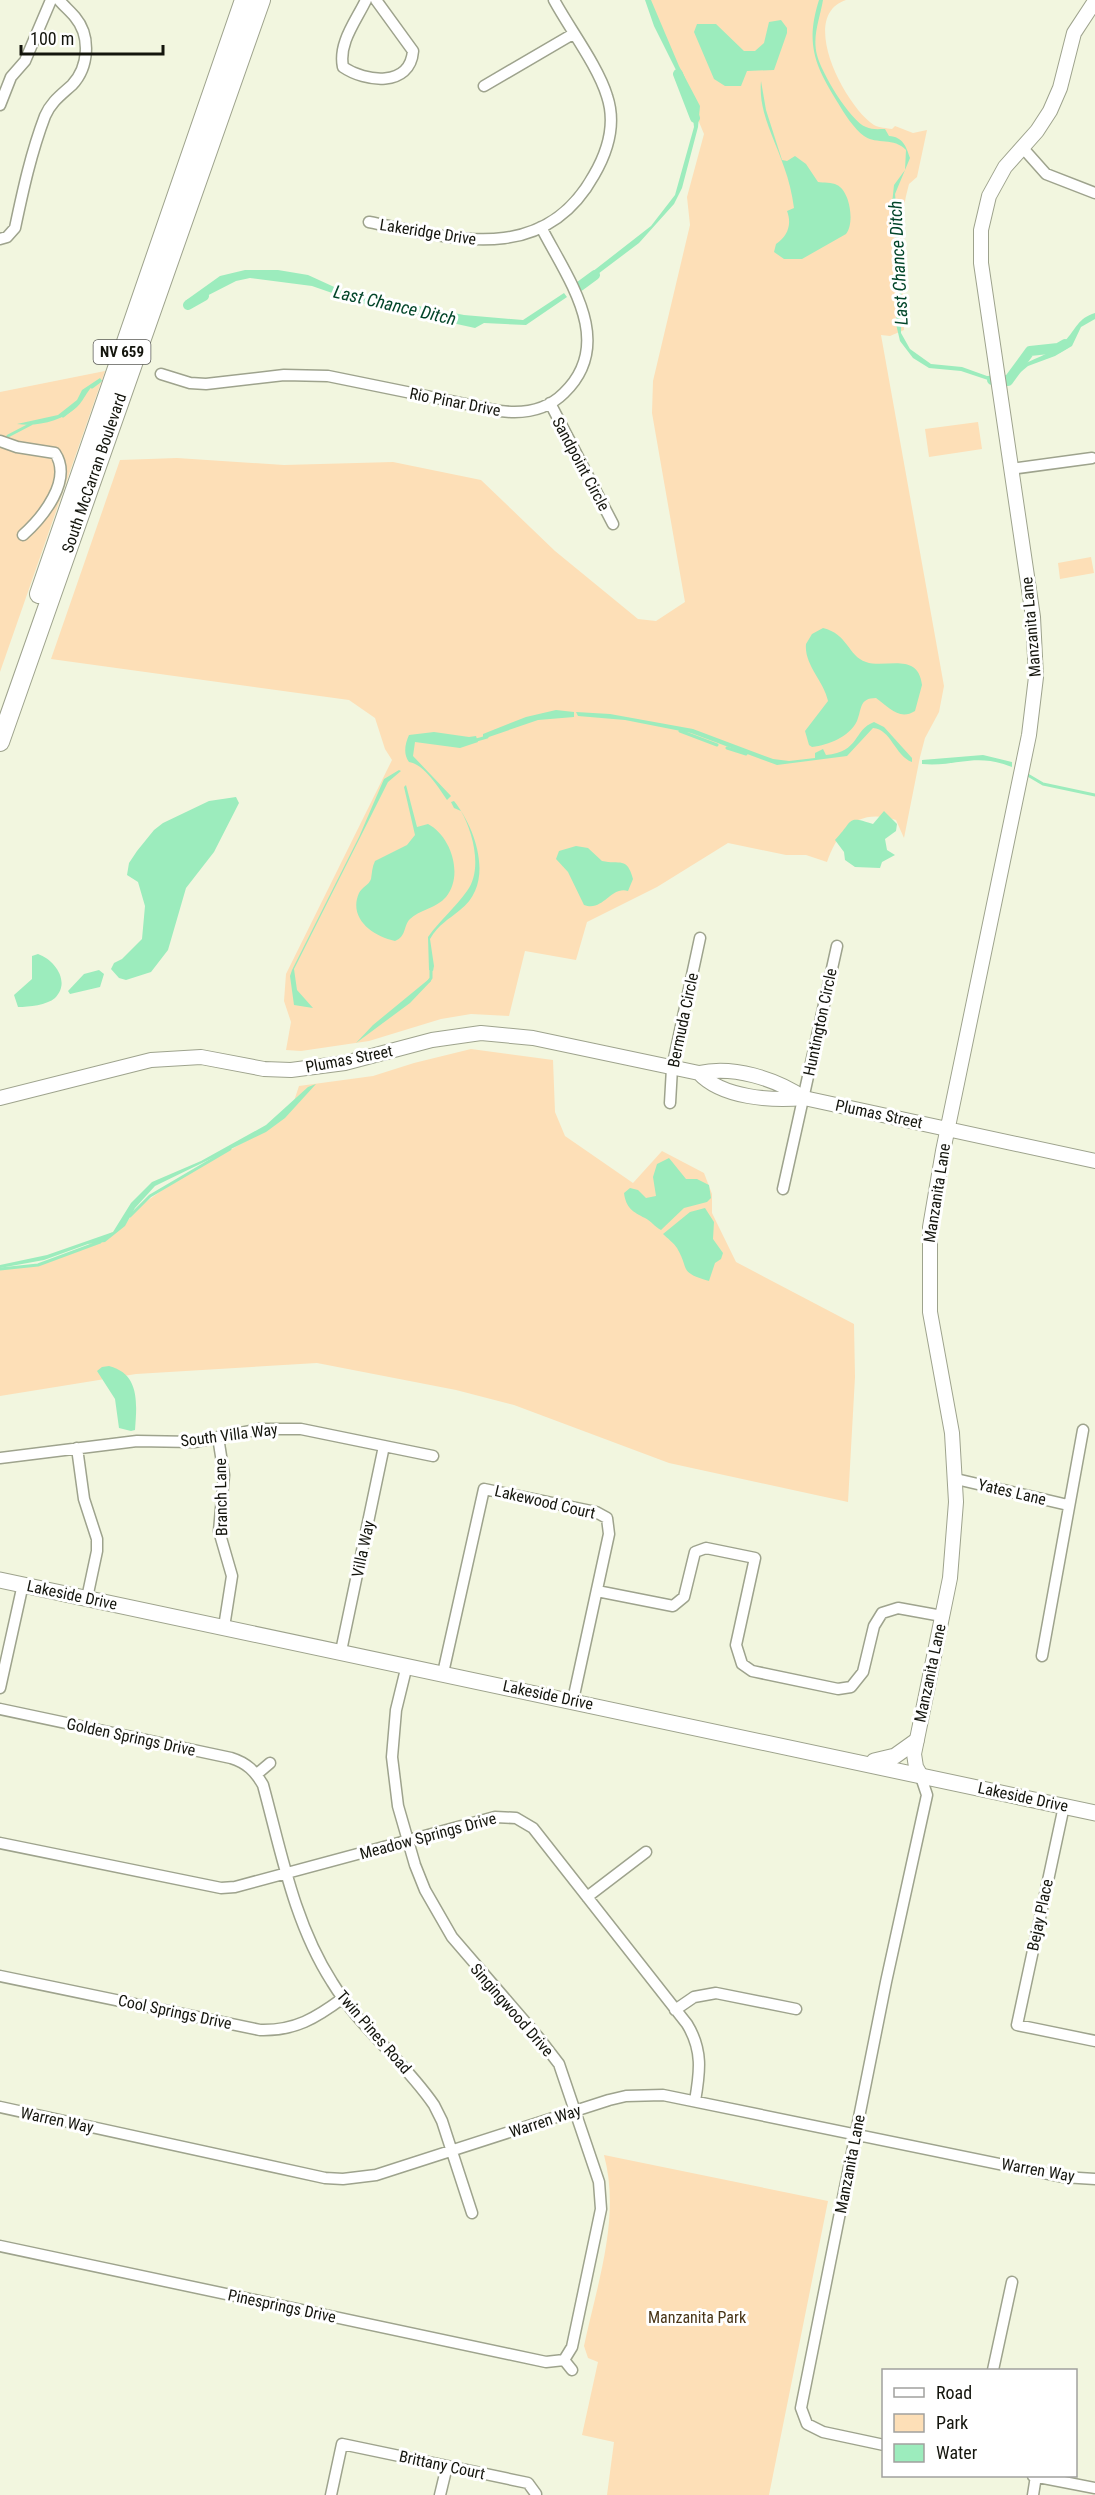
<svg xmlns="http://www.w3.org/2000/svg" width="1095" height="2495" viewBox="0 0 1095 2495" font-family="'Roboto Condensed',sans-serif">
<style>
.green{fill:#fddfb7}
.water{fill:#9cecbd}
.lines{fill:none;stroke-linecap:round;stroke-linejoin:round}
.stream{stroke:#9cecbd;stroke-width:3}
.canal{stroke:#9cecbd;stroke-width:10}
.minor-casing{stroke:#9ea38d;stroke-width:13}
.tertiary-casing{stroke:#9ea38d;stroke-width:16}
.secondary-casing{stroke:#9ea38d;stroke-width:17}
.primary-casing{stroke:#9ea38d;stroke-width:20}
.minor{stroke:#fff;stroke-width:10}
.tertiary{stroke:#fff;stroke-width:14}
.secondary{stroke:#fff;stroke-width:15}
.primary{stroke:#fff;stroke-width:18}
.labels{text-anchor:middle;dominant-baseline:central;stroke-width:6;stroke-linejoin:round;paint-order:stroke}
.shield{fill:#fff;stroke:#5a5b56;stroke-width:1.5}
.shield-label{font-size:15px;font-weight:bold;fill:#14150d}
.street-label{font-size:16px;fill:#14150d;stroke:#fff}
.park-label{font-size:16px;fill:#483416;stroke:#fff}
.water-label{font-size:18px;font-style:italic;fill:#024529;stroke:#fff}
</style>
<rect width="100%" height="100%" fill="#f2f6df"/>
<path class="green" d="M648,0H846C797,16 846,107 874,125C879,128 887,128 892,129L895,126L913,133L927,130L917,177L909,184L906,196L901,223L904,330L890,336L881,335L944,686L939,712L925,738L920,757L904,838L896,820C858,808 839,829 827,862L806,855H786L728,843L657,887L587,922L576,960L525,951L509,1016L471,1014L441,1019L369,1041L301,1051L286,1050L291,1022L284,1001L286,974L392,760L385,749L375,718L349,700L51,659L120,460L177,458L284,465L393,462L481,480L555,551L638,619L656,621L685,602L652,413L653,381L690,225L687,197L704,134Z
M105,371L0,672V392Z
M978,422L982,449L929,457L925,429Z
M1091,557L1094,573L1060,579L1058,563Z
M471,1049L553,1060L555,1112L565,1136L633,1183L662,1151L704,1173L712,1194V1213L736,1262L854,1324L855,1377L848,1502L669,1463L514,1405L456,1390L317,1363L136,1374L0,1396V1268L40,1264L86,1246L124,1226L137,1208L175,1181L273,1126L292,1107L299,1086L373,1076L414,1063Z
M604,2155L828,2201L769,2495H607L614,2442L582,2435L598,2362L588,2358L584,2346C597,2284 621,2218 604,2155Z"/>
<path class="water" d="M645,0H651L679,66L700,106L698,127L682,188L674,204L639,243L586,283L583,279L651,226L675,195L694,127L691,100L654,26Z
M819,0H823C820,18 812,36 817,55C821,72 850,121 866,127C872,130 879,129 885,129L889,136C903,137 906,146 910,158L895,194L902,265L901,333L910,349L931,364L962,367L987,376L1009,375C1025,359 1049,357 1065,341C1076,329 1078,318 1095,313V319L1081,327L1072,346L1055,356L1028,366L1010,381L988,380L961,371L929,368L913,358L900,341L896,324L898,263L892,204L894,185L905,170L906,150C894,137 877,145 864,136C854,129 844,113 838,103C815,66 805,44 819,0Z
M781,20L787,28V33L774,70L747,71L741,86H725L714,79L694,32L697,24H716L744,51H755L764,43L769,22Z
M761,81L766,110L782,160L787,161L795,156L806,164L818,182C823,183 832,182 837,185C850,191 855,223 846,234L802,259H784L774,252L776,244C788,236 792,224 787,211L794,208C792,194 789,180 784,167C775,139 758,112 761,81Z
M245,270H278L308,275L343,291L464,315L523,320L564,293L567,297L526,325L484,323L475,328L361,303L312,286L250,278L236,281L193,303L187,304L185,301L220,276Z
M100,378L102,381C90,382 85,400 77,407C62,421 37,427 17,424L58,415L77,400L82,390Z
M823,628C848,634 848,656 866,662C885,669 918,651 922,685L915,711C899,721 889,707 876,698C859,698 862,709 857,721C849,737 829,745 812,747L809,745L805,731L828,701C824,681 804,665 806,644L812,634Z
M556,710L574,712V717L538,720L483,739V734L526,717Z
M576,712L610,714L693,729L773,759L789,761L815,758V753L823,749L826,755C860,752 853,730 874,722L884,727L912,758V762C895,756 891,729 873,728L847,756L777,765L691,733L625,720L578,716Z
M434,732L469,737L476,736L478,742L460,748L415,742L413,756L451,796L447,800C439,788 424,764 409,762C403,754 405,744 409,735Z
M983,755L1012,762V767C974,752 958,767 922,764V760Z
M399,770L401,771L388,782L294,969L297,990L313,1008L294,1005L290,976L292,970L359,837L384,779Z
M406,785L417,827L428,824C451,836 464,875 446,897C437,908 419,910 410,919C403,926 407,936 395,941C372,936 348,918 359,893C362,887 369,885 371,879C372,873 372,867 375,861L407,845L415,835L404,787Z
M236,797L239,803L214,852L186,888L168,950L151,972L126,980L119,978L111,969L114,963L122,959L142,939L145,906L138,882L127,875L129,863L137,851L154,830L163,823L209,801Z
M454,801C475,827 496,883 460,910C448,920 439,924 430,939L434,966L433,971L429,970L428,937C440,920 456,907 467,891C483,870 473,832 461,811L454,808L451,802Z
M884,811L897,824L896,831L885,839L887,850L895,855L882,862L880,868L855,867L845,860L844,852L835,840C854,820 846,815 873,824Z
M576,846L588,848L602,861C620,865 627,856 633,879L628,891C610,886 604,912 584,905L568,872L556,859L559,851Z
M38,954C55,960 71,982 55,998C47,1005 29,1007 18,1007L14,995L32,979V956Z
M99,970L104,974L100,987L70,994L68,991L84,974Z
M429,979L431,981L410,1003L356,1043L373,1025Z
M316,1084L285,1118L266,1132L155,1186L135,1208L125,1226L105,1242L88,1244L44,1260L0,1268V1265L47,1255L113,1232L131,1203L152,1182L201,1161L266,1125L308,1087Z
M669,1158L686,1179H697L709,1185L711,1198L707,1202L684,1208L661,1230C655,1227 651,1221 645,1218C633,1212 626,1208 624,1193L630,1188L638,1190L646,1198L656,1196L653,1177L657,1164Z
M705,1208L714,1222L713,1239L723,1253L721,1259L715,1263L709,1281C678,1272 690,1270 677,1248C674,1243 667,1238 663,1234L690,1212Z
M109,1366C140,1374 137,1403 135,1430L131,1431L119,1428L115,1399L97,1371L102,1367Z"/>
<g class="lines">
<path class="stream" d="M92,387L100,381
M63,416L74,407
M8,436L31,424
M680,731L717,745
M473,741L487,737
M727,748L746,754
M1026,774L1043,784L1095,795
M429,981L431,978V967
M130,1216L150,1196L230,1149
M0,1269L38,1265L100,1242"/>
<path class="canal" d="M678,74L695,118
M580,286L595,275
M188,305L204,296
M992,380L1008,381L1030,351L1058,348L1065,344"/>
<g class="minor-casing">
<path id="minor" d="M366,0C356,21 338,43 343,67C365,82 410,88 413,51L376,0
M484,86L573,34
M0,105L11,77L25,61L51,0
M1022,147L1046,174L1095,193
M369,222C452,238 543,267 594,175C608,151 616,123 607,96C598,66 569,28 554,0
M0,239L7,237L15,228C23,190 31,153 45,116C51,102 61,95 72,85C89,67 91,36 75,17C70,11 64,6 59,0
M161,374L190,383L206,384L284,375L328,376L500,411C523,414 547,410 564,393C617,342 567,278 541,227
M550,403L613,524
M0,441L17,447L55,453C73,480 43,517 23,535
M1011,469L1092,458
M670,1103L672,1068L700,938
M783,1189L837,946
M218,1437L224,1475L219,1531L232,1576L224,1627
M77,1448L84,1499L97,1539V1551L87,1598
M0,1458L137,1441L194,1442L260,1429H301L433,1456
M956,1479L1068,1505
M597,1591L673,1606L684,1597L695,1552L706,1548L755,1558L736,1645L742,1664L752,1671L838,1689L851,1687L863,1672L874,1626L882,1613L898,1608L942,1616
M341,1651L384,1446
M1042,1656L1083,1430
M407,1665L396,1710L392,1757L398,1806L415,1865L425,1890L452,1937L539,2038L559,2064L599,2182L601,2209L572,2347L564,2360
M443,1673L484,1489L596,1512L607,1518L609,1534L573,1700
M0,1688L23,1584
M0,1709L231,1758C247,1763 255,1771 263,1785C281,1851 294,1923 332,1982C360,2028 404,2061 434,2105L442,2121L472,2213
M257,1774L270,1763
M1064,1806L1017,2025L1095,2041
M0,1843L221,1888L235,1887L495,1817L516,1818L533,1828L687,2024C703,2050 700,2072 695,2101
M587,1897L646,1852
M0,1976L260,2030C295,2031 316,2018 343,1998
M675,2010L694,1997L716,1993L796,2009
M0,2107L325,2178L343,2179L376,2175L609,2100L626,2096L663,2095L1063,2177L1095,2179
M0,2246L546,2362L564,2360
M564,2360L572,2370
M993,2370L1012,2282
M884,2445L823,2432L807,2424L801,2408L886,1982L927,1795L920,1774
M1033,2476L1095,2488
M331,2495L342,2444L528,2483L536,2494
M440,2495L447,2466
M1033,2495L1036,2476"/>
</g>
<g class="tertiary-casing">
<path id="tertiary" d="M699,1073C722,1098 772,1101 804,1098L1095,1161
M0,1098L151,1060L201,1057L264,1069L291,1070L345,1063L432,1040L481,1033L533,1038L699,1073C733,1065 776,1079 804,1098
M920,1774L916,1767L914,1754L950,1578L956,1502L952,1433L930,1312V1227L943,1151L1029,735L1036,677L1033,617L981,263V230L989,196L1005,167L1037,131L1050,111L1060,88L1074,33L1095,1"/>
</g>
<g class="secondary-casing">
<path id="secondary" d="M0,1580L1095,1813
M874,1761L895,1756L916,1741"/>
</g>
<g class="primary-casing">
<path id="primary" d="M39,594L244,0
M0,742L261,0"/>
</g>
<use href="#minor" class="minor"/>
<use href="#tertiary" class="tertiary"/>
<use href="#secondary" class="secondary"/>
<use href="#primary" class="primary"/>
</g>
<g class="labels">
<rect class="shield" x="93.5" y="340" width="57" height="24" rx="4.5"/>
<g class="shield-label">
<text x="122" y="352">NV 659</text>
</g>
<g class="street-label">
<text transform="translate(428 232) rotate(9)">Lakeridge Drive</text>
<text transform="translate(455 402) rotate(11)">Rio Pinar Drive</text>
<text transform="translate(581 464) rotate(62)">Sandpoint Circle</text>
<text transform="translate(94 473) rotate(-71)">South McCarran Boulevard</text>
<text transform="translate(1031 627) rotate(-95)">Manzanita Lane</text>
<text transform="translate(683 1020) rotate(-78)">Bermuda Circle</text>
<text transform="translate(820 1022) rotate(-78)">Huntington Circle</text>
<text transform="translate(349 1059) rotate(-11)">Plumas Street</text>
<text transform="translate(879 1114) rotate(12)">Plumas Street</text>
<text transform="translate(937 1193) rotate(-81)">Manzanita Lane</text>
<text transform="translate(229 1435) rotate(-7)">South Villa Way</text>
<text transform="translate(1012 1492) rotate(13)">Yates Lane</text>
<text transform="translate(221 1497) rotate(-91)">Branch Lane</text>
<text transform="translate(545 1502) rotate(13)">Lakewood Court</text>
<text transform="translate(363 1549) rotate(-78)">Villa Way</text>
<text transform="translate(72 1595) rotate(12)">Lakeside Drive</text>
<text transform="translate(930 1673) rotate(-78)">Manzanita Lane</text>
<text transform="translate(548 1695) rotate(12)">Lakeside Drive</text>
<text transform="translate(131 1737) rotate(12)">Golden Springs Drive</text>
<text transform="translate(1023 1797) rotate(12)">Lakeside Drive</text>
<text transform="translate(428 1836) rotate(-15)">Meadow Springs Drive</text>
<text transform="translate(1040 1915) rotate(-78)">Bejay Place</text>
<text transform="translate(512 2010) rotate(49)">Singingwood Drive</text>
<text transform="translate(175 2012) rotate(12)">Cool Springs Drive</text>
<text transform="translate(374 2032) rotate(49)">Twin Pines Road</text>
<text transform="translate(57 2120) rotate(12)">Warren Way</text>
<text transform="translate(545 2121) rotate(-18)">Warren Way</text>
<text transform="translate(850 2164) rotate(-79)">Manzanita Lane</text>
<text transform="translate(1038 2170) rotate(10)">Warren Way</text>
<text transform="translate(282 2306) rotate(12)">Pinesprings Drive</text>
<text transform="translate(442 2465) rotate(12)">Brittany Court</text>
</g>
<g class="park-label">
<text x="697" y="2317">Manzanita Park</text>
</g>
<g class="water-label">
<text transform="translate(898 263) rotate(-93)">Last Chance Ditch</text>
<text transform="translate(395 305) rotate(13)">Last Chance Ditch</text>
</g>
</g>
<rect x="882" y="2369" width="195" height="108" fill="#ffffff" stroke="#a1a19e" stroke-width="1.5"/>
<rect x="894" y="2388" width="30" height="9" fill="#ffffff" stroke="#a1a19e" stroke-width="1.5"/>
<text x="936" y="2399" font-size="18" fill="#14150d">Road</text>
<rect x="894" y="2414" width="30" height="18" fill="#fddfb7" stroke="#a1a19e" stroke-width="1.5"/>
<text x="936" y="2429" font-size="18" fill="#14150d">Park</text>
<rect x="894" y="2444" width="30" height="18" fill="#9cecbd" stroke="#a1a19e" stroke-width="1.5"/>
<text x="936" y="2459" font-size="18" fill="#14150d">Water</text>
<path d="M21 45v9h142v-9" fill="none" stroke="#14150d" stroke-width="3"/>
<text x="30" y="45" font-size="18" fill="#14150d" stroke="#ffffff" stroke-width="4.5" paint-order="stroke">100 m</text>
</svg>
